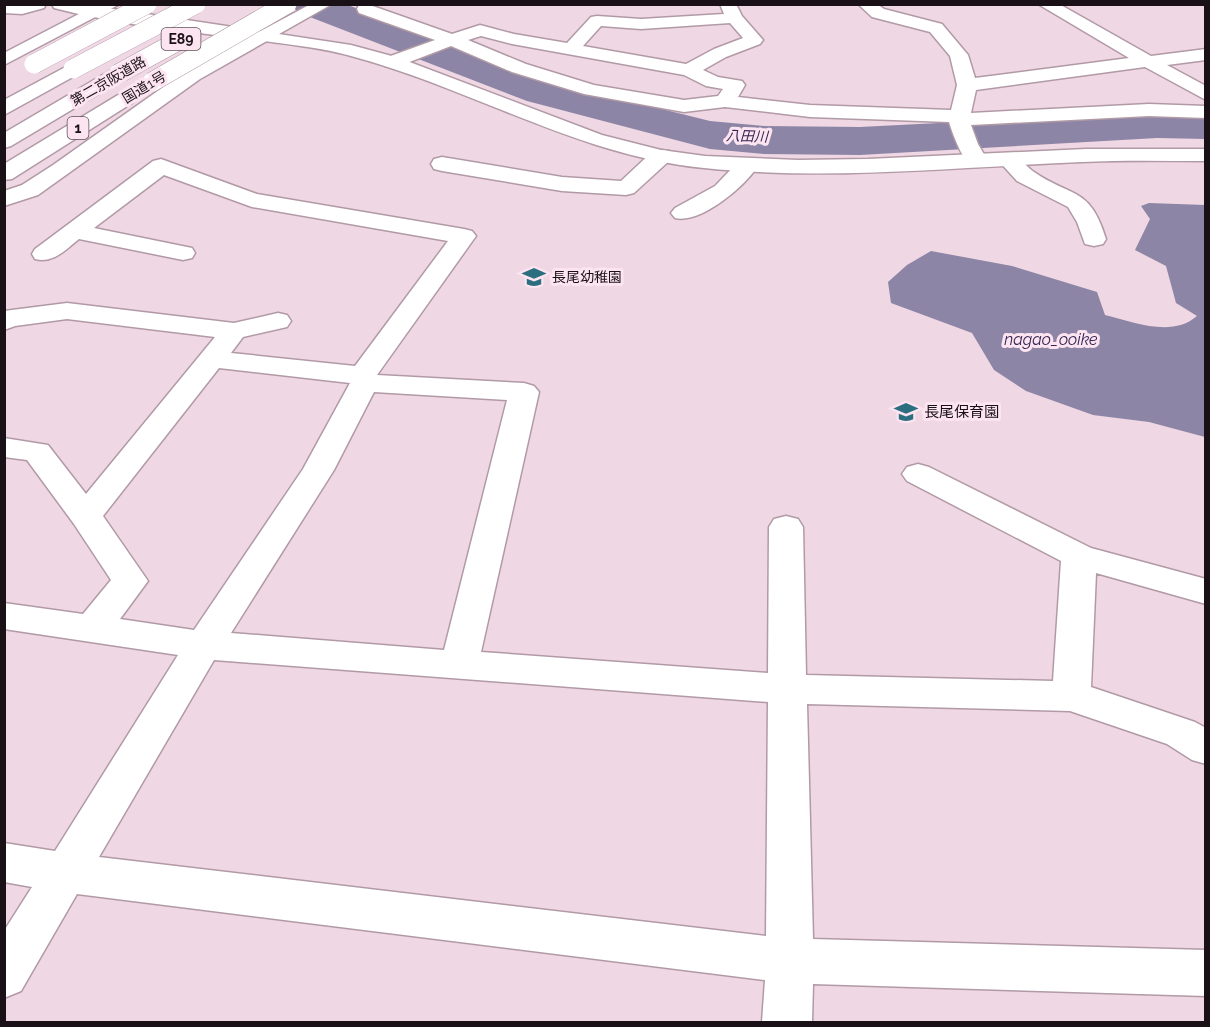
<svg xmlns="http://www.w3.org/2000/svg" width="1210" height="1027" viewBox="0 0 1210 1027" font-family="Raleway,'Noto Sans JP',sans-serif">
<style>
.water{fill:#8c85a6}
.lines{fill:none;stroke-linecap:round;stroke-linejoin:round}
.river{fill:#8c85a6;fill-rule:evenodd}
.street-casing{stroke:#b19aa6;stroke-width:3}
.secondary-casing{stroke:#b19aa6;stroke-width:3}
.highway-casing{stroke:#b19aa6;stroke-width:3}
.street{fill:#fff;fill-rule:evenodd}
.secondary{fill:#fff;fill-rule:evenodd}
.highway{fill:#fff;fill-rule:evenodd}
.highway-bridge-casing{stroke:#b19aa6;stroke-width:20;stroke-linecap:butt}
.highway-bridge{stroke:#fff;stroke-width:19}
.labels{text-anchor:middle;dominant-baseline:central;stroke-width:6;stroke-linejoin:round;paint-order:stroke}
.shield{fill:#fce4f0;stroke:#5d5057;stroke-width:1.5}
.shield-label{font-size:14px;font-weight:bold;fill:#191115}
.far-street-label{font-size:14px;fill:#191115;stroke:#fce4f0}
.far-water-label{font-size:14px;font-style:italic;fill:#342654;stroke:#fce4f0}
.far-poi-label{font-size:14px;fill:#191115;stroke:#fce4f0;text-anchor:start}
.poi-label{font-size:15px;fill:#191115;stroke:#fce4f0;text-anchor:start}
.water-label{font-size:16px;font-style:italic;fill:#342654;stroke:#fce4f0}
</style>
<rect width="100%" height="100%" fill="#efd7e3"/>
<path class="water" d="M1149,203L1205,205V437L1149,422L1093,415L1026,391L994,370L972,333L891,303L888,282L907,265L931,251L1012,266L1097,292L1105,315C1134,322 1172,338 1197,316L1176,303L1166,266L1135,250L1150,219L1141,206Z"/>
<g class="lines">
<path class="river" d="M292,4H345L557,83L710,121L764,126L860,127L1157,112L1206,113V139L1157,138L860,155L764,154L710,149L527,101L297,12Z"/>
<g class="street-casing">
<path id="street" d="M4,4H46L44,8L22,14L4,13Z
M367,4L452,34L480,25L514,34L567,43L591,17L597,16L641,19L724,14L720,4H736L742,16L763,40L760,44L726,57L703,70L718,77L742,81L745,85L738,97L810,105L951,110L957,85L950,56L930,32L872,17L858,4H877L884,9L942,24L968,55L975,78L1129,58L1038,4H1059L1151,56L1206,49V60L1167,65L1206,86V100L1145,67L976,90L971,113L1149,104L1206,106V118L1149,116L971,125L978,144L988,161L985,166L977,167L969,166C960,152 954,138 949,122L810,117L725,107L684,112L584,94L512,72L451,46L399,66H385L383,62L385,58L435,40L359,13L357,9L359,5ZM730,23L743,38L714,49L686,64L583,46L601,26L641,29ZM481,36L512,44L684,75L706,86L723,89L718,96L684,100L594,85L526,64L468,40Z
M661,150L669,151L672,156L669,161L634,193L626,195L562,191L442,171L434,169L431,164L434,159L442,157L562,177L621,181L653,151Z
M1008,153C1019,155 1024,165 1034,172C1072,198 1090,186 1106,239L1103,244L1094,246L1085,244L1077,222L1068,207L1017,181L997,159L1000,154Z
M161,159L257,194L464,229L472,231L476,236L377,375L524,383L534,386L539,392L481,652L768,673L769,527L774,519L786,516L798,519L803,527L806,675L1053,681L1061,561L907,481L902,474L907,467L918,464L929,467L1091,548L1206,579V604L1096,573L1091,687L1195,722L1206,728V764L1192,760L1167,744L1070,711L807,704L813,939L1206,950V996L813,984L812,1022H762L765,980L77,894L21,991L4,998V931L32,887L4,882V843L55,851L178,655L4,629V603L83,614L111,580L74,524L27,460L4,457V438L48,445L86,494L215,337L67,319L15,326L4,330V311L67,303L234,323L278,313L287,315L291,321L287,327L243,337L231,353L355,366L448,241L252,207L164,175L94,228L192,248L195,253L192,258L183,260L79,239C65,250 53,264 35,259L32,254L35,249L153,161ZM219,368L350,383L303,469L194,630L120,619L148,581L103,516ZM374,392L507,400L444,650L231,633L334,470ZM214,660L768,702L766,936L99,857Z
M747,159L755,161L758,166C744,187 701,224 675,218L671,213L675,208L715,186L739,161Z"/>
</g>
<g class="secondary-casing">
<path id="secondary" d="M52,4H81L351,45L399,58L602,135L661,150L705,156L798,160L868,159L1086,149H1206V161C1164,161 1123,160 1082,162C956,167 829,181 704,168C579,156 471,88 351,56C323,48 293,45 264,41C194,32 122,26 54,8Z"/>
</g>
<g class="highway-casing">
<path id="highway" d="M98,4H120L4,65V53Z
M311,4H332L200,79L38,195L4,206V191L22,185L53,165L186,71Z
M73,63L80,65L82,69L80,73L4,115V100Z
M118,68L125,70L127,74L125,78L11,146L4,148V133L111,70Z
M125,93L132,95L135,99L132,103L12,179L4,180V164L118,95Z"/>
</g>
<use href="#street" class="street"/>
<use href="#secondary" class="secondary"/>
<use href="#highway" class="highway"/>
<g class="highway-bridge-casing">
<path id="highway-bridge" d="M34,64L147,4
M73,69L196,4
M118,74L187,36
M152,82L287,4"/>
</g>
<use href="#highway-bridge" class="highway-bridge"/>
</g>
<defs>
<g id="school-bare" transform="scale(1.8)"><path d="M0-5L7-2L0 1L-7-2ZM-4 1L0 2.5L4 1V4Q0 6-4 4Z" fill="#2b6e80" stroke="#fce4f0" stroke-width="2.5" paint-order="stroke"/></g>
</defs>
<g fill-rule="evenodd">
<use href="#school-bare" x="534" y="277"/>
<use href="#school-bare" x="906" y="412"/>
</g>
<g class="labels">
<g class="shield">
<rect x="161.5" y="28" width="39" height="22" rx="4.5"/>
<rect x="67.5" y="117" width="21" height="22" rx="4.5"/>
</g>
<g class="shield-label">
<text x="181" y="39">E89</text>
<text x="78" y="128">1</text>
</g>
<g class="far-street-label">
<text transform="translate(108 81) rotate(-30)">第二京阪道路</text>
<text transform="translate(144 87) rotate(-31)">国道1号</text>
</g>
<g class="far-water-label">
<text transform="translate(747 136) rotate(2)">八田川</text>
</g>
<g class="far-poi-label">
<text x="552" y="277">長尾幼稚園</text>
</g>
<g class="poi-label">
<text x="924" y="412">長尾保育園</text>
</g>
<g class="water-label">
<text x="1051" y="339">nagao_ooike</text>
</g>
</g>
<rect width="1210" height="1027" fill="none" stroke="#191115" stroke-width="12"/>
</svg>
